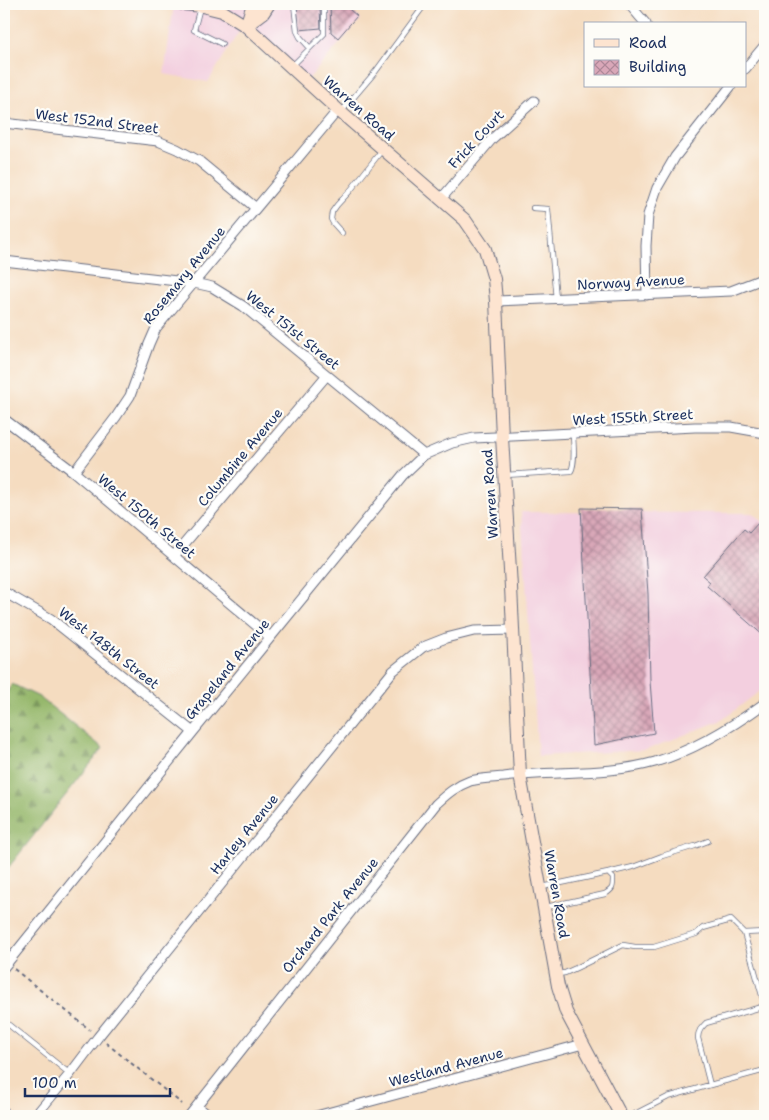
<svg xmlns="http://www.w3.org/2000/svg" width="769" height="1120" viewBox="0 0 769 1120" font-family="'Shantell Sans',sans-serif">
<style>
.built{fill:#f3cfdf}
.forest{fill:url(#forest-firs);stroke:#587465}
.building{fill:url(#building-cross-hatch)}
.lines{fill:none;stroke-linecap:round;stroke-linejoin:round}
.lane-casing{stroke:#676c80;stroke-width:6}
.street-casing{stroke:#676c80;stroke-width:11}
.secondary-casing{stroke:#676c80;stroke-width:14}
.path{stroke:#676c80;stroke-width:2;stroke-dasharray:4 4;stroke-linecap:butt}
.lane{stroke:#fff;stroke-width:4.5}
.street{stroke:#fff;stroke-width:9}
.secondary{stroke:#fde4d0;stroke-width:12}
.labels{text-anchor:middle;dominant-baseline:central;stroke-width:4.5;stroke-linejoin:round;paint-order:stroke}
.street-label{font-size:14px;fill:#1b2f5e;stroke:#fdfcf7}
</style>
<defs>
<pattern id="forest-firs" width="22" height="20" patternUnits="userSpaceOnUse" patternTransform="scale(1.25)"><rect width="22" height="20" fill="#96b86c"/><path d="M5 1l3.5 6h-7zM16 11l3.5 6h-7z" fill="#7a965c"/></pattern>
<pattern id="building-cross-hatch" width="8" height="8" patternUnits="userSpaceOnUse" patternTransform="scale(1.25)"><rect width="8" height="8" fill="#d9a7b8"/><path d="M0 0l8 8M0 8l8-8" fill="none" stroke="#af8899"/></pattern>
</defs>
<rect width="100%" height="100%" fill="#fdfcf7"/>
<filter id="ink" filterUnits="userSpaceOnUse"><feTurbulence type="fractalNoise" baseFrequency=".02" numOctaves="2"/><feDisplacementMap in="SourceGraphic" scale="10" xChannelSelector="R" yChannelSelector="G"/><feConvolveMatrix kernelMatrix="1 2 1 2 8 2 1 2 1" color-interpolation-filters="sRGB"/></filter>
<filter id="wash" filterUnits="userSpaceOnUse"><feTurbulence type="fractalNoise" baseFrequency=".0096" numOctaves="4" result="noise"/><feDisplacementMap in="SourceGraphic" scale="20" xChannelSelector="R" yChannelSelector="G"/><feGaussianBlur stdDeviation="1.12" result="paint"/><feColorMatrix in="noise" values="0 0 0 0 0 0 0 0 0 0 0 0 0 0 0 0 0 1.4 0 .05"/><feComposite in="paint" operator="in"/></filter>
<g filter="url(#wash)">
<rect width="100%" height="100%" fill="#f5dcc0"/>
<path class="built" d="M174,4H344L361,19L303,85L240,30L208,82L164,74Z
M521,512L752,513L765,523V687L722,720L646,750L538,756Z"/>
<path class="forest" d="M12,684L39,697L103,748L4,873V697Z"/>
<g id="blocks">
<path class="building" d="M297,4H311L320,9L321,28L299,30Z
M330,4H343L357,16L338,38L331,32Z
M581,508L642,509L648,594L650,681L654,733L594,745Z
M759,522L765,528V637L707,586L710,582L703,576L744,529L749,533Z"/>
</g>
</g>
<g filter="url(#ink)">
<use href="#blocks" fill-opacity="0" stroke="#676c80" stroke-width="1"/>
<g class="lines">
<g class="lane-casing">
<path id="lane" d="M294,4L297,31L300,37L310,48
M200,7L194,30L222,44
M292,66L324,34V5L323,4
M342,111L376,71L423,7
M533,208L548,209L556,299
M342,233L333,223L331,219L332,212L337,205L350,191L382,150
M505,475L571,471C576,462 573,443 573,433
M608,873L633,867L662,856L695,846L708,841
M542,887L608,873L613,878C613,888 613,889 605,894L546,907
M744,933L765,932
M557,974L565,973L576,968L623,945L635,947H654L696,934L703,928L731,920L744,933L765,1006
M4,1021L70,1074
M710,1085L698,1038C698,1031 701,1028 706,1023L765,1006
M4,1113L6,1110
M631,1116L668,1097L710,1085L765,1070"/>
</g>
<g class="street-casing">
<path id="street" d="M629,4L646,24
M745,69L765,45
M4,123L158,141L177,149L199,161L256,208
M441,199L492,139L534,101
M4,261L194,283L212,287L243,306L424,455
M647,295L646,246L648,215L657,188L675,157L731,86
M496,301L731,291L757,281L765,277
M4,419L74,472L270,637
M74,472L116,417L130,396L149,344L156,328L338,110
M174,556L327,375
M4,592L51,619L193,732
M4,967L193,732L403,475L424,455L452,443L474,438L695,427H731L765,433
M197,1106L209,1116
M35,1116L70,1074L98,1037L393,671L423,647L446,638L474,631L513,630
M189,1116L436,804C447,794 456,786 470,781C480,778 493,778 504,777C554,770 606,776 655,762C695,750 732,727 765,703
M316,1116L583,1044"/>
</g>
<g class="secondary-casing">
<path id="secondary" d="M183,4L202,6L222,11L246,26L338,110L465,220L485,249L494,279L496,301L502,437L511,587L520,775L558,986L566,1012L621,1116
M246,26L263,13L269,4
M246,26L252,7L255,4"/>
</g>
<path class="path" d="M14,969L90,1030
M106,1043L182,1104"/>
<use href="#lane" class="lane"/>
<use href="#street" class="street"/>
<use href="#secondary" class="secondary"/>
</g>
</g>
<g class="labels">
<g class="street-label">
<text transform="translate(359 108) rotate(41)">Warren Road</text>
<text transform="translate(97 121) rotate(7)">West 152nd Street</text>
<text transform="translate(476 139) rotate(-47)">Frick Court</text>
<text transform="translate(184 275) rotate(-51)">Rosemary Avenue</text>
<text transform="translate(631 282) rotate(-3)">Norway Avenue</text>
<text transform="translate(293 330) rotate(39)">West 151st Street</text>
<text transform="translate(633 417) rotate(-3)">West 155th Street</text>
<text transform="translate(240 457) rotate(-50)">Columbine Avenue</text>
<text transform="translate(490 494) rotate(-94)">Warren Road</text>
<text transform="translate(147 516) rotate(40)">West 150th Street</text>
<text transform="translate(109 648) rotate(38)">West 148th Street</text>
<text transform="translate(227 669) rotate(-51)">Grapeland Avenue</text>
<text transform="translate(244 834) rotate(-51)">Harley Avenue</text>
<text transform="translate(557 894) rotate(80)">Warren Road</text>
<text transform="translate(330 915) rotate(-51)">Orchard Park Avenue</text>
<text transform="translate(446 1067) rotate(-15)">Westland Avenue</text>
</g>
</g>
<rect width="769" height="1120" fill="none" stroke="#fdfcf7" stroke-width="20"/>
<rect x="584" y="22" width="162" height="65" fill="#fdfcf7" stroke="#a3aaba"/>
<rect x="594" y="39" width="25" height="8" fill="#fde4d0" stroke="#a3aaba"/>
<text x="629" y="48" font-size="15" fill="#1b2f5e">Road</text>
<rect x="594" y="60" width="25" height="15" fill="url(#building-cross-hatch)" stroke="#a3aaba"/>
<text x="629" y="72" font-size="15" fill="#1b2f5e">Building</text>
<path d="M25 1088v8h145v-8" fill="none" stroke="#1b2f5e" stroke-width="2.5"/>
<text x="32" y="1088" font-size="15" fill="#1b2f5e" stroke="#fdfcf7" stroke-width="4" paint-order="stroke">100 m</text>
</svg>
